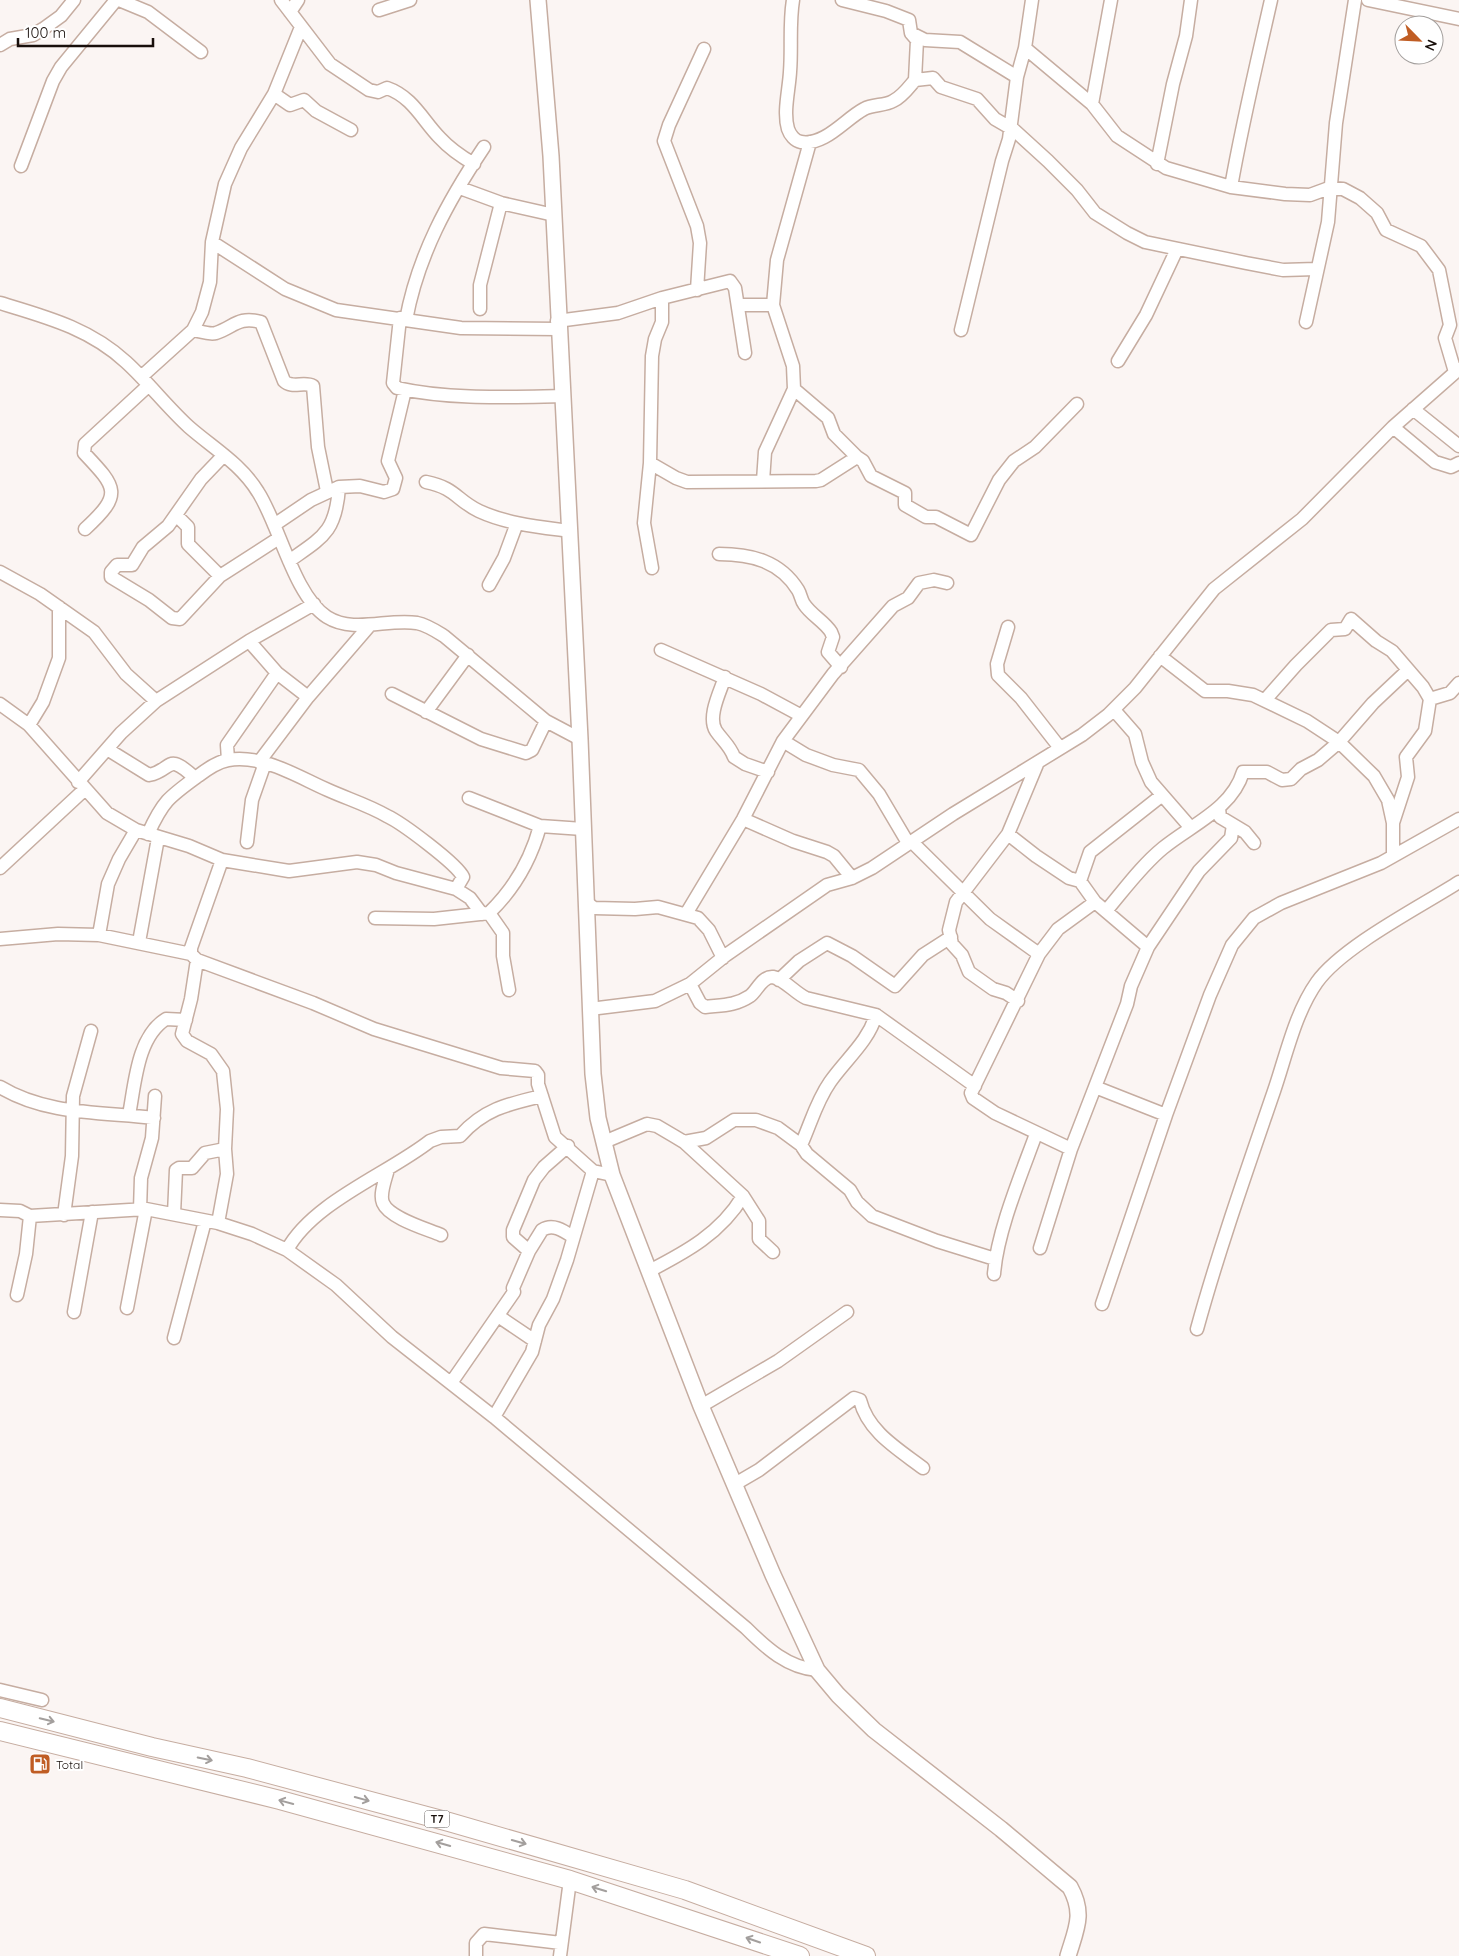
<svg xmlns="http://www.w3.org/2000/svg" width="1459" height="1956" viewBox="0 0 1459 1956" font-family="Quicksand,sans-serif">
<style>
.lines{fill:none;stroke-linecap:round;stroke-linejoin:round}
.minor-casing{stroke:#c6ada1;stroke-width:15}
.major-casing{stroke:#c6ada1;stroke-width:18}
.highway-casing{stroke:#c6ada1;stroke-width:20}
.minor{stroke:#fff;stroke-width:12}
.major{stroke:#fff;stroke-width:15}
.highway{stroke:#fff;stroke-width:18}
.oneway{stroke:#a39f9d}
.labels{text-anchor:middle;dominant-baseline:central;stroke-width:4;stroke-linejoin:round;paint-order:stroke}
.shield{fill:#fff;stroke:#5d5754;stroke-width:1}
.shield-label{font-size:11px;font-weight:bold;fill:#180f0b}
.poi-label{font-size:12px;fill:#180f0b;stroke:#fff;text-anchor:start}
</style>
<rect width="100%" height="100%" fill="#fbf5f3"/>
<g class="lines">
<g class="minor-casing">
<path id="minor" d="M119,0L148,12L201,52
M281,0L330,64L369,90L378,92L387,88C413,97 423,121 440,138C450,149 462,157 474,164
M793,0C789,24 792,48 790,72C789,90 783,112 788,129C790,135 795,141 801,142C825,146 845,119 864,109C873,104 885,106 893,101C902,97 909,87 915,80L933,78L941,87L977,99L995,119L1014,130L1048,161L1077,190L1095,213L1127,233L1145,242L1246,263L1283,270L1316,269
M842,0L886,11L909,20L911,33L925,40L960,42L1017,77
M1368,0L1459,19
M379,10L410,0
M290,12L298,0
M911,33L917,40L915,80
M0,45L10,39L33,35L43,29L61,16L74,0
M1025,48L1092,104L1117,136L1166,168L1231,187L1285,194L1310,195L1329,188L1343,189L1360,198L1377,213L1386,230L1421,246L1439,270L1450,325L1445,338L1455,372
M274,94L290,105L304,100L316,111L351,130
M1092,104L1111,0
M1157,164L1173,84L1186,36L1191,0
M21,166L53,81L61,67L116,0
M1231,187C1242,124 1257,62 1271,0
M460,188L501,203L554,215
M212,242L285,289L336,310L461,328L558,329
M697,290L700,243L697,226L664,141L669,125L704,49
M662,298V322L655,339L652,356L650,463L676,478L687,482L816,481L821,480L857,457
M0,303C46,317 89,328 126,362C148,382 167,407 189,427C213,448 241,464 258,492C279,524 294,596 327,617C354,634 388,618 417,623C427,625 436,631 444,636L546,721L580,739
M738,305H773
M480,309V285L501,203
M400,318L393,383L397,388C451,400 508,397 563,396
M406,320C418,255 448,201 484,147
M557,321L618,313L662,298L730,281L735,288L745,353
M1306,322L1328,222L1336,123L1355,0
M193,330C200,331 209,335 216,333C234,327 238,316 261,322L284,381C292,389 304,381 313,386L318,447L327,491
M961,330L1002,161L1009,139L1017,77L1025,48L1032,0
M1118,361L1146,315L1177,249
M141,377L193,330L202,312L210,282L212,242L225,184L241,148L274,94L301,27
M794,389L828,418L834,434L857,457L863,461L871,476L905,493V505L926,517H936L971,535L999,480L1014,461L1035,447L1077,404
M1413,409L1459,446
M1393,427L1435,462L1451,467L1459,463
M224,455L201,479L168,526L143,547L132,565H117L111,572V577L149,600L172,618L180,619L220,576L279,538
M650,463L644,523L652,568
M763,481L765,452L794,389L793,366L773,305L777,260L810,142
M426,482C456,488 456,500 479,511C507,524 540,527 570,531
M176,515L188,527V544L220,576
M274,525L311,500L339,487L360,486L384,492L393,489L396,478L388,461L405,390
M85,529C123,494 117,488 84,453L85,444L149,385
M719,554C751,554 780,561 798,590C801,595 801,600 804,604C811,615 824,621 831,632L833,637L828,652L841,667
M289,561C323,537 336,532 339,487
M0,572L40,594L94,632L126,674L156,701
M489,585L504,558L517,523
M1008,627L997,664L998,675L1021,698L1060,748
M249,641L277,673L308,697
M661,650L761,694L800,715
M1160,656L1205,691H1228L1253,695L1307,721L1339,742L1374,776L1388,800L1393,823V856
M725,677C720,692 707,717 716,731C723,741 730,746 734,757L745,764L768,772
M392,694L481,739L526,753L532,750L546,721
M1430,699L1450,693L1459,683
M1265,700L1296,665L1331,630L1345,629L1351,619L1376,641L1392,651L1423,687L1430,699L1425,731L1406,757L1408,777L1393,823
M0,704L29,725L107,813L136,830L189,846L222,860L289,871L357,862L376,865L396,873L456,889L470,898L482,914
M1114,710L1135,734L1142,762L1151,782L1191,828
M426,712L468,655
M29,725L43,702L59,658V607
M783,741L806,755L833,765L859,770L879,794L908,843
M107,749L149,775C173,770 166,751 195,778
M228,760L227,745L277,673
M259,762L308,697L370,625
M78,782L121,733L156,701L249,641L314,604
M469,798L540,826L583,829
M1219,809L1220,817L1245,832L1254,843
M743,819L793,841L827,852L834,856L852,878
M148,834C163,801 169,797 198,776C207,769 217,762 228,760C263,754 298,777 328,790C348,799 368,805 387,816C402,823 457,864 463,877L456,889
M1008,834L1036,856L1069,878L1080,881L1095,902L1148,947
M911,841L990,919L1039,954
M247,842L252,800L265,763
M222,860L191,948V954L197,960L313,1003L374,1029L501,1068L535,1071L538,1075V1084L555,1137L593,1171L612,1175
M0,868L84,790
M1080,881L1090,852L1161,796
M586,902L594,908L635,909L658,907L698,918L709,930L723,958
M1106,911C1124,890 1141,866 1163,848C1191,825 1232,809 1243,772H1267L1282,780L1291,779L1301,769L1318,760L1339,742L1373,703L1407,671
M489,913L503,933V956L509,990
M686,914L743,819L783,741L833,674L893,606L908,598L919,583L934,580L947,583
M375,918L434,919L489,913C514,889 531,859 540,826
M99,935L108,884L119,859L136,830
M0,939L58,934L99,935L191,954
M139,942L158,838
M197,960L191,999L182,1034L187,1041L211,1054L223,1071L227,1109L225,1149L227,1174L218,1223
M779,980L799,961L827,943L852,956L895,986L923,955L951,937
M690,984L700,1003L705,1007C721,1005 735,1006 750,996C757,991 762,976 773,977C784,979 795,993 806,998L876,1015L975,1086
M1018,1001L1006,993L993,989L969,972L962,955L952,944L949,930L956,902L1008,834L1038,762
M590,1009L655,1001L690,984L726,955L827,885L852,878L872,868L953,814L1082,735L1108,715L1135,688L1214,589L1302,519L1393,427L1459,369
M0,1087C46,1115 102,1112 154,1118
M1095,1087L1127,1004L1131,986L1148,947L1199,871L1231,838L1233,825
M129,1115C135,1084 137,1037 166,1019L186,1020
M604,1142L647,1124L657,1126L674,1136L684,1142L743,1196L759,1221V1239L773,1252
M684,1142L706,1138L734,1120H756L778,1128L801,1145L807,1154L850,1190L857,1202L872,1216L937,1241L995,1259
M801,1145C811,1123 816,1102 830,1082C846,1059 868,1042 876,1015
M1071,1149L995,1113L973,1098L971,1093L1039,954L1058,929L1095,902
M388,1169C386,1178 379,1194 383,1203C389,1218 427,1229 441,1235
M0,1210L20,1211L30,1216L146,1209L218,1223L252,1234L287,1250L336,1285L392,1337L494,1417L746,1628C766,1648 788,1668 817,1670
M140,1210L141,1178L152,1138L155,1096
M174,1214L176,1170L179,1168H192L205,1153L225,1149
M64,1215L72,1156L73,1096L91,1031
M1040,1248L1071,1149L1095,1087L1166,1115
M287,1250C313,1202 388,1174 430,1141L441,1137L460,1136C484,1109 508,1104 542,1096
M529,1251L513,1237V1230L534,1180L544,1167L568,1146
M649,1271C686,1252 721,1233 743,1196
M994,1274C997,1232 1021,1175 1036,1134
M17,1295L26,1254L30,1216
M1102,1304L1166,1115L1210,995L1232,945L1254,918L1281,903L1381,863L1459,819
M127,1308L146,1209
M74,1312L92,1212
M498,1316L535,1341
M1197,1329C1219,1249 1247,1170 1274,1091C1286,1056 1295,1013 1317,982C1343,946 1420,907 1459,882
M174,1338L205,1221
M451,1383L514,1292L513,1288L529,1251L542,1230C553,1223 564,1231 573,1237
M701,1406L778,1361L847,1312
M494,1417L532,1352L539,1325L553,1299L567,1260L593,1171
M735,1484L759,1470L854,1398L860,1400C868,1432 898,1449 923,1468
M0,1690L42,1700
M476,1956V1943L484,1934L561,1943
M560,1956L570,1880"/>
</g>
<g class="major-casing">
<path id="major" d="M538,0L551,156L580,739L593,1074L598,1118L612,1175L701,1406L773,1575L817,1670L838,1695L874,1730L1001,1829L1070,1887C1085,1914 1076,1929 1068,1956"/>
</g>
<g class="highway-casing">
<path id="highway" d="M0,1708L152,1747L247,1768L449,1822L685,1890L866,1956
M0,1731L280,1800L570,1880L800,1956"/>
</g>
<use href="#minor" class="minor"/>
<use href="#major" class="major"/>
<use href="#highway" class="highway"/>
</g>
<defs><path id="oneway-shaft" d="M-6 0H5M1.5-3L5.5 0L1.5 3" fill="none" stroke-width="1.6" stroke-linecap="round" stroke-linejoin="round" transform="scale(1.25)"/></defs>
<g class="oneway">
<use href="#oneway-shaft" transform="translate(47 1720) rotate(14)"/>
<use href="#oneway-shaft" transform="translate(205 1759) rotate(12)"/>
<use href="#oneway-shaft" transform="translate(362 1799) rotate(15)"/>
<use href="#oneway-shaft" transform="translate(286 1802) rotate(-165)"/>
<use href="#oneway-shaft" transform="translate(519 1842) rotate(16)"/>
<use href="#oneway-shaft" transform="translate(443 1844) rotate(-164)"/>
<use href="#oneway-shaft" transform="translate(599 1889) rotate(-163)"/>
<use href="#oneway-shaft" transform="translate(753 1940) rotate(-161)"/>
</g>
<defs>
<g id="fuel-square" transform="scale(1.125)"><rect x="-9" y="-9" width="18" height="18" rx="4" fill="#c05d24" stroke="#fff"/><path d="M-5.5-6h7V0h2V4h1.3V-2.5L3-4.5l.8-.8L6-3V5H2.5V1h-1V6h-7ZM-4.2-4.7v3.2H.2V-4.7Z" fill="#fff"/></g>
</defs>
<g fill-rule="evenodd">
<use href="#fuel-square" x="40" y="1764"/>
</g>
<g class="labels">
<rect class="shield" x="424.5" y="1810.5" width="25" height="17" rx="4"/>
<g class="shield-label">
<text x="437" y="1819">T7</text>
</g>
<g class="poi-label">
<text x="56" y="1764">Total</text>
</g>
</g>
<g transform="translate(1419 40) rotate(114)"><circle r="24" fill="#ffffff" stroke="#a39f9d"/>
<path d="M0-4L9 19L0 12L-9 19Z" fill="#c05d24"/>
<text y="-8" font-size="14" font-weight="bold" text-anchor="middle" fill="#180f0b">N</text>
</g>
<path d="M18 38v8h135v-8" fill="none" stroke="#180f0b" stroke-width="2.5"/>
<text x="25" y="38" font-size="15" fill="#180f0b" stroke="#ffffff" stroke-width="4" paint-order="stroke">100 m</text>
</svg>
